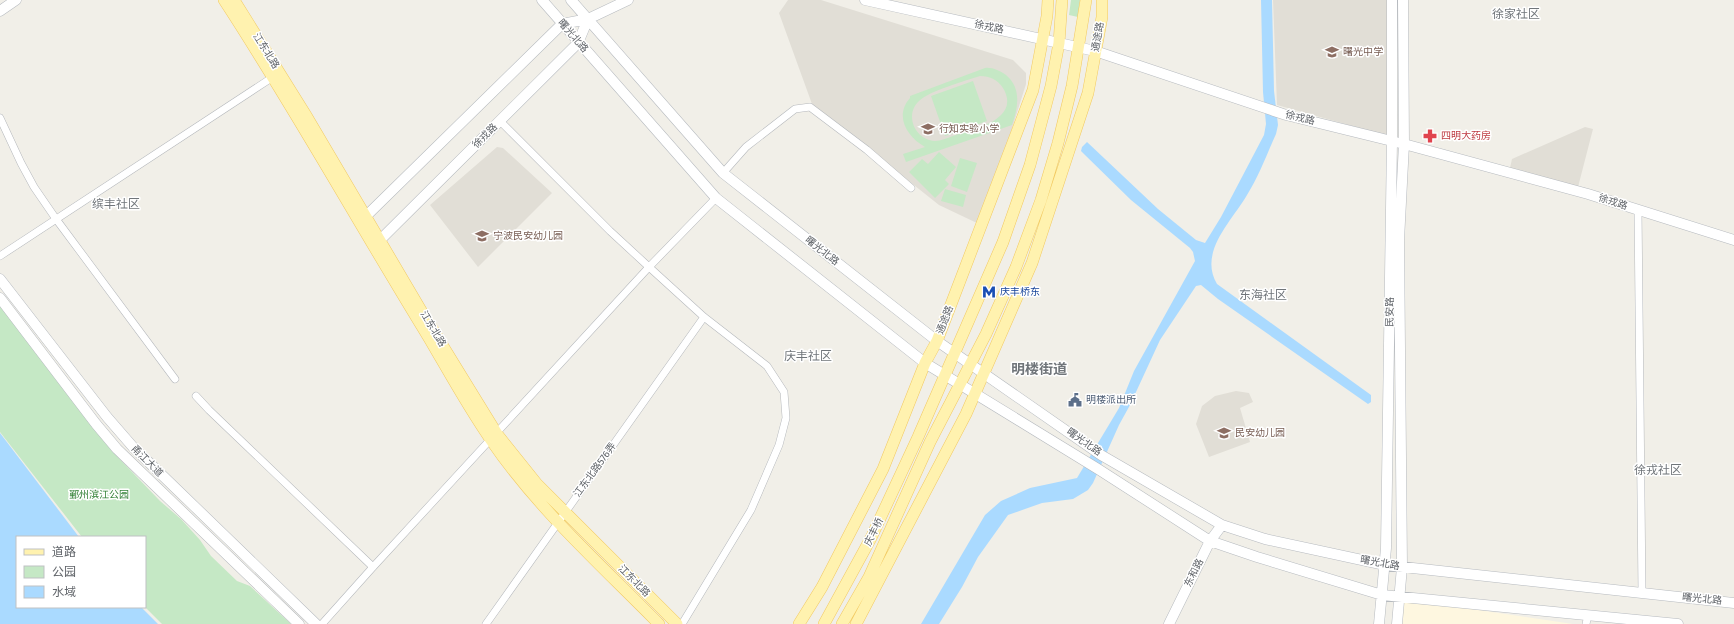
<svg xmlns="http://www.w3.org/2000/svg" width="1734" height="624" viewBox="0 0 1734 624" font-family="'Fira Sans','Noto Sans SC',sans-serif">
<style>
.commercial{fill:#fef7e0}
.education{fill:#e1ded6}
.green{fill:#c5e8c5;fill-rule:evenodd}
.water{fill:#aadaff}
.lines{fill:none;stroke-linecap:round;stroke-linejoin:round}
.street-casing{stroke:#b5b8bc;stroke-width:8}
.secondary-casing{stroke:#b6babf;stroke-width:11}
.primary-casing{stroke:#f2c960;stroke-width:12}
.street{stroke:#fff;stroke-width:7}
.secondary{stroke:#fff;stroke-width:10}
.primary{stroke:#fff2af;stroke-width:11}
.labels{text-anchor:middle;dominant-baseline:central;stroke-width:3;stroke-linejoin:round;paint-order:stroke}
.street-label{font-size:10px;fill:#5f6368;stroke:#fff}
.education-label{font-size:10px;fill:#785e54;stroke:#fff;text-anchor:start}
.health-label{font-size:10px;fill:#be3a42;stroke:#fff;text-anchor:start}
.transit-label{font-size:10px;fill:#164399;stroke:#fff;text-anchor:start}
.service-label{font-size:10px;fill:#4e5e75;stroke:#fff;text-anchor:start}
.park-label{font-size:10px;fill:#348238;stroke:#fff}
.quarter-label{font-size:12px;fill:#70757a;stroke:#fff}
.district-label{font-size:14px;font-weight:bold;fill:#70757a;stroke:#fff}
</style>
<rect width="100%" height="100%" fill="#f1efe8"/>
<path class="commercial" d="M1403,599L1573,624H1402Z"/>
<path class="education" d="M788,0H821L1013,60L1026,73V84L1004,154L979,224L939,205L812,104L779,13Z
M1273,0H1388V136L1277,105Z
M1585,127L1593,129L1578,187L1510,168L1512,159Z
M497,147L503,148L552,193L478,267L430,205Z
M1236,391L1249,393L1253,402L1240,408L1250,442L1209,457L1196,424L1202,406L1215,396Z"/>
<path class="green" d="M1071,0H1080L1078,17L1069,15Z
M985,68C992,67 1000,71 1006,75C1022,88 1018,108 1012,125L906,162L903,154L925,147C907,137 894,116 910,98V96ZM980,76C990,76 998,80 1003,88C1022,120 972,130 953,136C947,138 941,141 935,141C915,140 904,115 919,101C929,91 965,81 980,76Z
M973,81L987,121L945,136L931,96Z
M939,152L956,167L945,180L949,184L935,198L909,172L922,159L928,164Z
M960,158L977,163L967,192L951,186Z
M945,189L966,195L963,207L941,201Z
M0,304L111,450L160,501L181,519L200,540L211,556L237,581L250,586L291,624H162L145,607V537H82L0,432Z"/>
<path class="water" d="M1261,0H1272L1274,91L1278,125L1276,134C1267,154 1259,176 1247,195C1232,221 1198,252 1217,284L1371,395V402L1368,404L1218,299L1201,285L1196,286L1160,340L1130,405L1119,425L1093,483L1088,490L1073,499L1042,503L1008,515L978,557L962,587L939,624H921L985,515L1001,501L1030,488L1077,478L1119,408L1134,371L1195,261L1193,252L1190,248L1131,200L1085,155L1081,151L1082,147L1087,142L1158,209L1196,240L1205,243L1221,217L1264,135L1266,124L1263,92Z
M0,433L79,537H17V607H141L158,624H0Z"/>
<g class="lines">
<g class="street-casing">
<path id="street" d="M0,118L21,163L34,187L56,219L175,379
M500,121L610,231L649,267L704,317L767,366L784,392L786,418L779,445L751,510L682,624
M723,173L746,147L795,109L810,107L867,150L911,188
M1638,210L1642,593
M0,256L276,75
M196,396L209,410L373,567
M322,624L373,567L649,267L716,198
M486,624L704,317
M1586,624L1588,615"/>
</g>
<g class="secondary-casing">
<path id="secondary" d="M542,0L716,198L925,363L1098,469L1210,541L1257,557L1382,595L1678,624
M571,0L723,173L937,341L1101,455L1222,525L1265,539L1385,565L1734,603
M865,0L1095,51L1286,115L1404,144L1588,194L1734,240
M0,11L16,0
M360,222L562,24L588,19L628,0
M375,245L578,43L588,19
M0,279L107,417L133,447L316,624
M0,298L96,424L117,449L299,624
M1169,624L1210,541L1222,525
M1379,624L1386,548L1392,141V0
M1397,624L1402,567L1399,240L1404,144L1403,0"/>
</g>
<g class="primary-casing">
<path id="primary" d="M224,0C296,110 360,226 429,338C449,372 468,407 491,440C537,508 601,565 659,624
M234,0L307,117L422,312L497,434L537,484L677,624
M799,624L822,587L883,469L925,363L937,341L1033,90L1047,16L1048,0
M824,624L871,538L918,437L1003,242L1030,165L1051,86L1059,43L1062,0
M842,624L869,577L930,442L986,334L1016,267L1041,200L1058,143L1072,86L1086,0
M856,624L966,414L1032,263L1088,93L1102,17V0"/>
</g>
<use href="#street" class="street"/>
<use href="#secondary" class="secondary"/>
<use href="#primary" class="primary"/>
</g>
<defs>
<g id="school-bare" transform="scale(1.08)"><path d="M0-5L7-2L0 1L-7-2ZM-4 1L0 2.5L4 1V4Q0 6-4 4Z" fill="#8d6e63" stroke="#fff" stroke-width="2.5" paint-order="stroke"/></g>
<g id="pharmacy-bare" transform="scale(1.08)"><path d="M-2-6h4v4h4v4h-4v4h-4v-4h-4v-4h4Z" fill="#e0444e" stroke="#fff" stroke-width="2.5" paint-order="stroke"/></g>
<g id="metro-bare" transform="scale(1.08)"><path d="M-5.5 5V-5H-3L0 0L3-5H5.5V5H3V-.5L0 4L-3-.5V5Z" fill="#1a4fb4" stroke="#fff" stroke-width="2.5" paint-order="stroke"/></g>
<g id="civic-bare" transform="scale(1.08)"><path d="M-.6-6.5H3V-4.5H.6V-3L4-1V1h2V6H-6V1h2V-1L-.6-3ZM-1.2 2.5V6h2.4V2.5Z" fill="#5c6f8a" stroke="#fff" stroke-width="2.5" paint-order="stroke"/></g>
</defs>
<g fill-rule="evenodd">
<use href="#school-bare" x="1332" y="52"/>
<use href="#school-bare" x="928" y="129"/>
<use href="#pharmacy-bare" x="1430" y="136"/>
<use href="#school-bare" x="482" y="236"/>
<use href="#metro-bare" x="989" y="292"/>
<use href="#civic-bare" x="1075" y="400"/>
<use href="#school-bare" x="1224" y="433"/>
</g>
<g class="labels">
<g class="street-label">
<text transform="translate(989 27) rotate(12)">徐戎路</text>
<text transform="translate(573 36) rotate(49)">曙光北路</text>
<text transform="translate(1098 37) rotate(-80)">通途路</text>
<text transform="translate(266 51) rotate(58)">江东北路</text>
<text transform="translate(1300 118) rotate(14)">徐戎路</text>
<text transform="translate(485 136) rotate(-45)">徐戎路</text>
<text transform="translate(1613 202) rotate(18)">徐戎路</text>
<text transform="translate(822 251) rotate(38)">曙光北路</text>
<text transform="translate(1390 312) rotate(-89)">民安路</text>
<text transform="translate(945 320) rotate(-69)">通途路</text>
<text transform="translate(433 329) rotate(59)">江东北路</text>
<text transform="translate(1084 442) rotate(35)">曙光北路</text>
<text transform="translate(147 461) rotate(45)">甬江大道</text>
<text transform="translate(595 470) rotate(-54)">江东北路576弄</text>
<text transform="translate(874 532) rotate(-64)">庆丰桥</text>
<text transform="translate(1380 563) rotate(10)">曙光北路</text>
<text transform="translate(1194 573) rotate(-64)">东和路</text>
<text transform="translate(634 581) rotate(45)">江东北路</text>
<text transform="translate(1702 599) rotate(6)">曙光北路</text>
</g>
<g class="education-label">
<text x="1343" y="52">曙光中学</text>
<text x="939" y="129">行知实验小学</text>
<text x="493" y="236">宁波民安幼儿园</text>
<text x="1235" y="433">民安幼儿园</text>
</g>
<g class="health-label">
<text x="1441" y="136">四明大药房</text>
</g>
<g class="transit-label">
<text x="1000" y="292">庆丰桥东</text>
</g>
<g class="service-label">
<text x="1086" y="400">明楼派出所</text>
</g>
<g class="park-label">
<text x="99" y="495">鄞州滨江公园</text>
</g>
<g class="quarter-label">
<text x="1516" y="14">徐家社区</text>
<text x="116" y="204">缤丰社区</text>
<text x="1263" y="295">东海社区</text>
<text x="808" y="356">庆丰社区</text>
<text x="1658" y="470">徐戎社区</text>
</g>
<g class="district-label">
<text x="1039" y="369">明楼街道</text>
</g>
</g>
<rect x="16" y="536" width="130" height="72" fill="#ffffff" stroke="#bfc1c3"/>
<rect x="24" y="549" width="20" height="6" fill="#fff2af" stroke="#bfc1c3"/>
<text x="52" y="556" font-size="12" fill="#5f6368">道路</text>
<rect x="24" y="566" width="20" height="12" fill="#c5e8c5" stroke="#bfc1c3"/>
<text x="52" y="576" font-size="12" fill="#5f6368">公园</text>
<rect x="24" y="586" width="20" height="12" fill="#aadaff" stroke="#bfc1c3"/>
<text x="52" y="596" font-size="12" fill="#5f6368">水域</text>
</svg>
